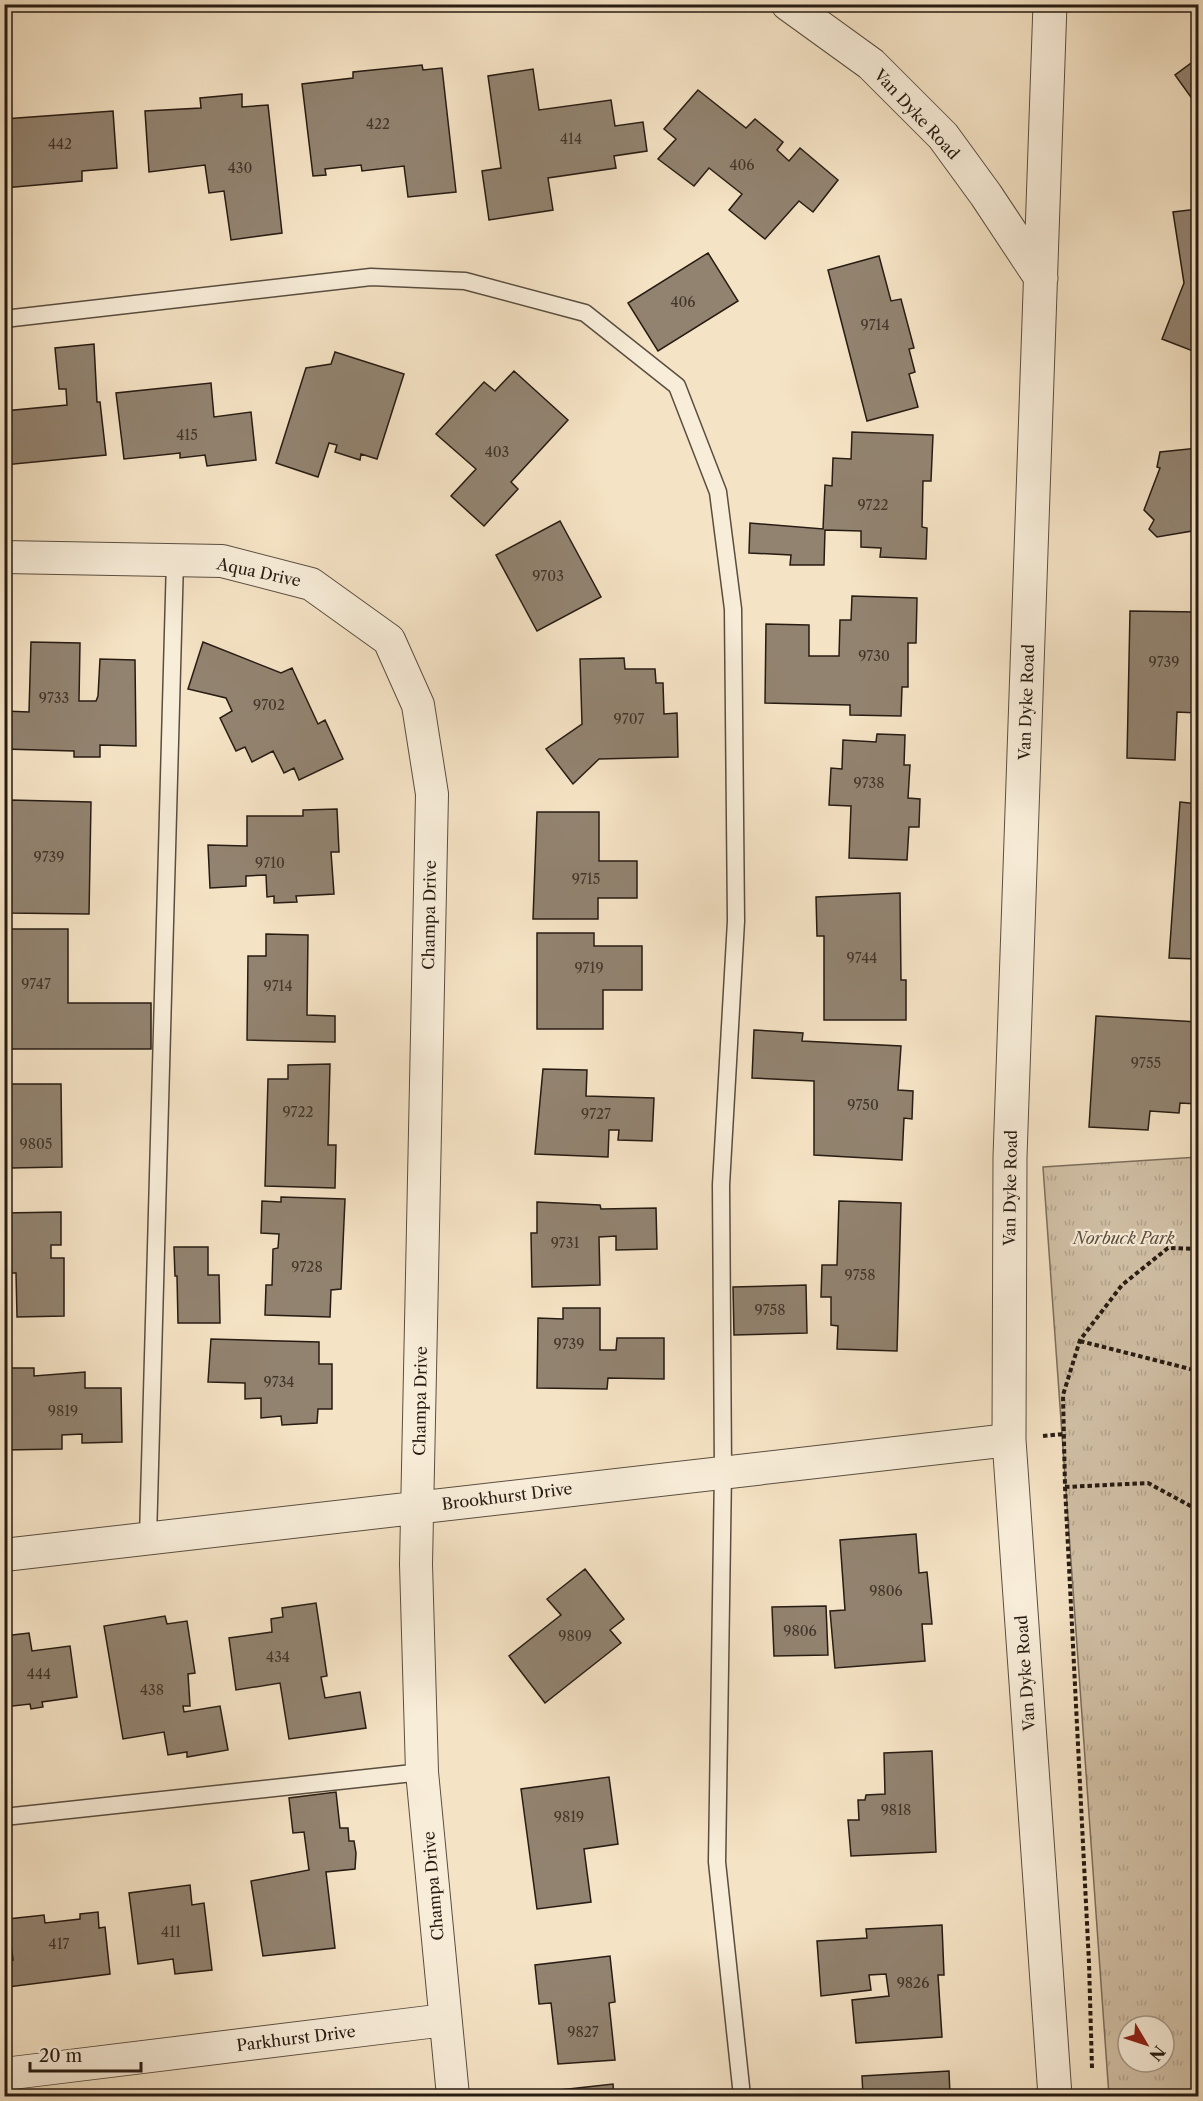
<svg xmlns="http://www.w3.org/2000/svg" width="1203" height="2101" viewBox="0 0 1203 2101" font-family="'Libre Caslon Text',serif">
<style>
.park{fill:url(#park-tufts);stroke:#7c6e5d;stroke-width:1.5;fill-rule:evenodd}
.building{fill:#928370;stroke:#271c13;stroke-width:1.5}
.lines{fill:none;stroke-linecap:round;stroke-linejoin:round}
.service-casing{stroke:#5a4e40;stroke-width:19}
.minor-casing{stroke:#5a4e40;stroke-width:34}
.tertiary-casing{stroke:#5a4e40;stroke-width:35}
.path{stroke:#271c13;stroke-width:4;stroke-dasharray:4.5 3;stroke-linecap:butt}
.service{stroke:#f8edd9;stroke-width:16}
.minor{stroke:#f8edd9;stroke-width:32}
.tertiary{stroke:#f8edd9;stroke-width:33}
.labels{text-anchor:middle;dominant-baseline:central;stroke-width:4.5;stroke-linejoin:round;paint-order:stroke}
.number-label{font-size:14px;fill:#42362a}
.street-label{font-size:16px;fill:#271c13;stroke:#f8edd9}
.park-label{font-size:16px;font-style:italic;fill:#5a4e3f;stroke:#f8edd9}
</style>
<defs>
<pattern id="park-tufts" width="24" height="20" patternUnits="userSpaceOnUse" patternTransform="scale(1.5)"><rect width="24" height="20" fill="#d2c1a7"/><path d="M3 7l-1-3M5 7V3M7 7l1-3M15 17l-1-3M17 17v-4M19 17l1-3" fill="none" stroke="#b4a58f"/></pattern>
</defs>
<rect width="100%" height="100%" fill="#f5e3c5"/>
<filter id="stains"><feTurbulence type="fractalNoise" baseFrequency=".00333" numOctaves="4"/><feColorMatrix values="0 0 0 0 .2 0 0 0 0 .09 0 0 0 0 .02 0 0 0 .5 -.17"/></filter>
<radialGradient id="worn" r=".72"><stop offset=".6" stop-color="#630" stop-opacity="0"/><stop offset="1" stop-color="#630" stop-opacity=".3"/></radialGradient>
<path class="park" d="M1198,1157V2096H1109L1043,1167ZM1128,2026H1164V2062H1128Z"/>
<path class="building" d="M1198,58V107L1175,75Z
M422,65L423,70L442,68L456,192L408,197L404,166L362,171L361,165L325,169L326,175L313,176L302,84L353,78V72Z
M533,69L539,110L611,100L615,126L643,122L647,151L614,156L616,168L548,178L553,210L489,220L482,171L501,168L488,76Z
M698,90L746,128L755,119L783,142L777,150L789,161L800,148L838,180L813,212L799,201L765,239L729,210L742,194L709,168L694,186L658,159L676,139L664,129Z
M242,94V107L268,105L282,233L231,240L224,191L209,193L205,165L149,172L145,111L201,108L200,98Z
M113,111L117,168L82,171V181L4,188V119Z
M1198,209V353L1162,339L1184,283L1173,212Z
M708,253L738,301L658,351L628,303Z
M879,256L891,301L901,299L914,348L909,349L915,372L909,374L918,407L867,421L828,270Z
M94,344L97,402H100L106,455L4,465V411L67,405L66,389H59L55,348Z
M335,352L404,374L377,459L361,454L360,460L335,452L337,445L329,443L318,477L276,463L306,368L331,364Z
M514,371L568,420L511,482L518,489L484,526L451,496L476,469L436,434L484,382L495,391Z
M211,383L214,417L251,412L256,460L207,466L205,455L180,458V453L124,459L116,393Z
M852,432L933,435L931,481H923L922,527L927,528L926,559L880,557L881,548L861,547V531L825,530L824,565H790L791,555L749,553L750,523L823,529L825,485L832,486L833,458L851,459Z
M1198,448V530L1157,537L1149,529L1154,520L1144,510L1160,468L1157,467L1160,452Z
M560,521L601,597L537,631L496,555Z
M852,596L917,598L916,643H908V687H902L901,716L850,715V705L765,703L766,624L809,625V656H839L840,620H851Z
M1130,611L1198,612V713L1177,712L1175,760L1127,758Z
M31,642L80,643L79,701H96L98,696L100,659L135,660L136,746L100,745V757H74V751L4,749V711L29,712Z
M203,642L281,673L292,668L318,724L325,720L343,759L299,780L294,768L284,773L273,751L252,762L245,747L236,751L220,718L232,711L226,698L188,689Z
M624,658L625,669H655L656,683H663L664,714L677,713L678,757L599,759L573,784L546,749L582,724L580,659Z
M877,734L905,735L904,765H910L908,798L920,799L919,827H909L907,860L849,858L851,806L829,805L831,768L842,769L843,740L876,742Z
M10,800L91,802L89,914L7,913Z
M1180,802L1198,804V980H1195L1196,959L1169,958Z
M337,809L339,852H331L334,894L296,896L297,902L274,903V896L267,897L266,875L246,876V886L210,888L208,845L247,846V816H303V810Z
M537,812H599V861H637V898H598V919H533Z
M900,893L901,980H906V1020H824V936H817L816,897Z
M6,929H68V1003H151V1049H6V996L4,995Z
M537,933H594V946H642V990H603V1029H537Z
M266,934L308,935L307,1015L335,1016V1042L247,1040L248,956H266Z
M1096,1016L1198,1022V1104L1180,1103L1179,1113L1150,1111L1148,1130L1089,1127Z
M754,1030L803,1033L802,1041L901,1046L898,1090L913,1091L912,1119L904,1118L902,1160L814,1155V1081L752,1078Z
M330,1064L328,1145H336L335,1188L265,1186L268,1079H288V1065Z
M543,1069L587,1070L586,1096L654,1098L652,1141L618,1140L619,1130H609L608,1157L535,1154Z
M4,1084H61L62,1167L11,1168V1121H4Z
M281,1197L345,1199L341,1289L331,1290L330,1317L265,1315L266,1285H272L273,1249L278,1248L279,1234L261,1233L262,1201L281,1202Z
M839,1201L901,1203L897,1351L837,1349L838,1326L831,1325V1297H821L822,1265H837Z
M537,1202L600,1205L601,1209L656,1208L657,1249L616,1250V1236L599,1237L600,1285L532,1287L531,1233H537Z
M61,1212V1245H51V1258H64V1316L17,1317L16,1273H4V1213Z
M174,1247H208V1275H219L220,1323H178L177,1276H175Z
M806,1285L807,1333L734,1335L733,1287Z
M563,1308H600V1350H616L617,1338H664V1379L608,1378L607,1389L537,1388L538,1318L563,1319Z
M211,1339L319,1342V1364H332V1409H318L317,1423L282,1425L281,1416L261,1418V1398L245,1399V1383L208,1382Z
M4,1368H34V1376L85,1372V1388H121L122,1442L82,1443V1434L62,1435V1449L4,1450Z
M916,1534L919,1573L927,1572L932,1624H922L925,1661L835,1668L830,1611L845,1610L840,1540Z
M585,1569L624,1619L610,1630L621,1643L545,1703L509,1656L561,1615L547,1599Z
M316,1603L327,1676L321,1677L325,1698L360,1692L366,1728L289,1739L280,1683L236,1690L229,1638L272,1632L271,1619L283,1617L282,1608Z
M826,1606L828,1655L774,1656L772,1607Z
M165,1616L167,1624L187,1621L195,1673L188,1674L190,1706H183L184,1712L220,1706L228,1750L187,1757V1752L168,1755L164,1732L123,1739L104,1626Z
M29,1633L32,1651L70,1646L77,1697L42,1702L43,1707L31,1709L30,1704L4,1707V1636Z
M932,1751L936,1852L851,1856L848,1820H859L858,1800H865L866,1795L885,1794L884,1753Z
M609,1777L618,1844L584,1849L591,1902L537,1909L521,1789Z
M336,1792L340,1828H348L349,1841H354L356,1853L355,1869L326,1872L335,1948L263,1956L251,1881L309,1870L304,1832L293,1833L289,1798Z
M190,1885L192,1905L204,1903L212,1970L175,1974L173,1959L138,1964L129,1893Z
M98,1912L99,1928L105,1927L110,1974L8,1987L5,1961L13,1960L8,1919L44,1915L45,1923L80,1919V1914Z
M942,1925L944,1975H938L942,2037L856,2043L852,2000L889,1996L886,1974L869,1975L871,1990L821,1996L817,1941L867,1938L866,1929Z
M610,1956L615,2002L609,2003L615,2060L558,2064L551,2003L539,2004L535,1965Z
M949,2071L950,2096H863L862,2076Z
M613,2084L614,2096H552L551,2091Z"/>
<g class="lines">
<g class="service-casing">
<path id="service" d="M4,319L371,277L465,281L585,313L677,386L718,492L733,609L736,921L721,1185L723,1471L717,1862L742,2096
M148,1538L175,560
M4,1817L422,1772"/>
</g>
<g class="minor-casing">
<path id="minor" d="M4,557L222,561L311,584L389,640L418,705L432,794L416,1564L422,1772L453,2096
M4,1555L1009,1440
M4,2074L445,2020"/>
</g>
<g class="tertiary-casing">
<path id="tertiary" d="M788,4L871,64L943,136L986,195L1041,278
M1050,4L1010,1157L1009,1440L1055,2096"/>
</g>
<path class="path" d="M1080,1341L1198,1371
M1043,1436L1064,1434
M1065,1487L1148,1483L1198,1510
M1092,2068L1089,1963L1065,1487L1063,1395L1080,1340L1122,1285L1168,1248L1198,1249"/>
<use href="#service" class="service"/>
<use href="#minor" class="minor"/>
<use href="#tertiary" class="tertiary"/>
</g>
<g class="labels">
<g class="number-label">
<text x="378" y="124">422</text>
<text x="571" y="139">414</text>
<text x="60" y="144">442</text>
<text x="742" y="165">406</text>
<text x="240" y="168">430</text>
<text x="683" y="302">406</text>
<text x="875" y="325">9714</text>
<text x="187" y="435">415</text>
<text x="497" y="452">403</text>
<text x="873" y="505">9722</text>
<text x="548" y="576">9703</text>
<text x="874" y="656">9730</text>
<text x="1164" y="662">9739</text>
<text x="54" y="698">9733</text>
<text x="269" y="705">9702</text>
<text x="629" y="719">9707</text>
<text x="869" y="783">9738</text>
<text x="49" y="857">9739</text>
<text x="270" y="863">9710</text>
<text x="586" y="879">9715</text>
<text x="862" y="958">9744</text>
<text x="589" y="968">9719</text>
<text x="36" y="984">9747</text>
<text x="278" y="986">9714</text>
<text x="1146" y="1063">9755</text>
<text x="863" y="1105">9750</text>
<text x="298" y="1112">9722</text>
<text x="596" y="1114">9727</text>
<text x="36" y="1144">9805</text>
<text x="565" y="1243">9731</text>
<text x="307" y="1267">9728</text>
<text x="860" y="1275">9758</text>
<text x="770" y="1310">9758</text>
<text x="569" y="1344">9739</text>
<text x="279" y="1382">9734</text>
<text x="63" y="1411">9819</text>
<text x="886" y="1591">9806</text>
<text x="800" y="1631">9806</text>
<text x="575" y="1636">9809</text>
<text x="278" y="1657">434</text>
<text x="39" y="1674">444</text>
<text x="152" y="1690">438</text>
<text x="896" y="1810">9818</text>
<text x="569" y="1817">9819</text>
<text x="171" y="1932">411</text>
<text x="59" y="1944">417</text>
<text x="913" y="1983">9826</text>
<text x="583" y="2032">9827</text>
</g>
<g class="street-label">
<text transform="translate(917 114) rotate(47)">Van Dyke Road</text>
<text transform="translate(259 572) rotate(12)">Aqua Drive</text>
<text transform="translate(1026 702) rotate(-88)">Van Dyke Road</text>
<text transform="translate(429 915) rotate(-89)">Champa Drive</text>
<text transform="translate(1010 1188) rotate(-89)">Van Dyke Road</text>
<text transform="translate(420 1401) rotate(-89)">Champa Drive</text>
<text transform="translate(507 1496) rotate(-7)">Brookhurst Drive</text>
<text transform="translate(1025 1673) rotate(-94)">Van Dyke Road</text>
<text transform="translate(433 1886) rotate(-95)">Champa Drive</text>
<text transform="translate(296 2038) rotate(-7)">Parkhurst Drive</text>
</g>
<g class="park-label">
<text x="1124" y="1238">Norbuck Park</text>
</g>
</g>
<rect width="1203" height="2101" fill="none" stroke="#f5e3c5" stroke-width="24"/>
<rect x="6" y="6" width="1191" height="2089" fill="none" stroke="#271c13" stroke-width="3"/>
<rect x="12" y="12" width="1179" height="2077" fill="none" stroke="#271c13" stroke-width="1.5"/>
<g transform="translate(1146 2044) rotate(129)"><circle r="28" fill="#f8edd9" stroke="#a4998a" stroke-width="1.5"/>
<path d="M0-4.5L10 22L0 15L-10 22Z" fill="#8f2418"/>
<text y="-9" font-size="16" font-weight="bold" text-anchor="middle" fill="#271c13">N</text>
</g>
<path d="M30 2062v9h111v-9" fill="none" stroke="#271c13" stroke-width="3"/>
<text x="39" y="2062" font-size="18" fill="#271c13" stroke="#f8edd9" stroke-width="4.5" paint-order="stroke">20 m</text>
<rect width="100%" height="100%" filter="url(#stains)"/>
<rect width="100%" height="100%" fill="url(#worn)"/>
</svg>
